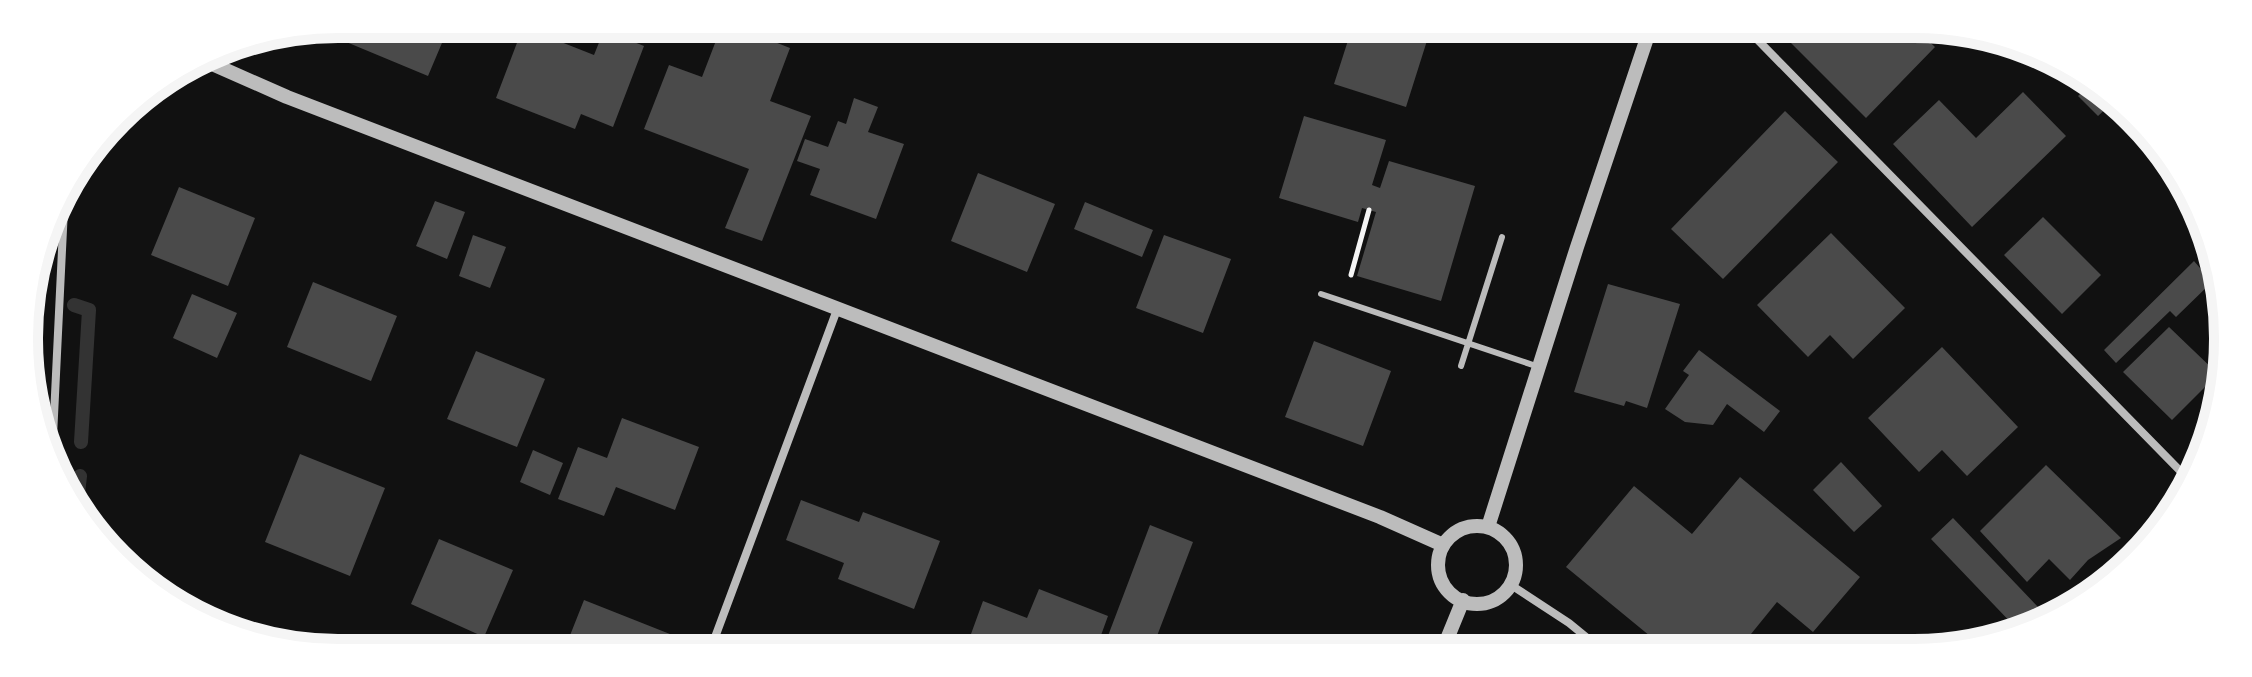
<svg xmlns="http://www.w3.org/2000/svg" width="2252" height="677" viewBox="0 0 2252 677" font-family="'Nunito Sans',sans-serif">
<style>
.lines{fill:none;stroke-linecap:round;stroke-linejoin:round}
.stream{stroke:#333;stroke-width:14}
.building{fill:#4a4a4a}
.path{stroke:#f5f5f5;stroke-width:5}
.service{stroke:#bcbcbc;stroke-width:6}
.minor{stroke:#bcbcbc;stroke-width:8}
.tertiary{stroke:#bcbcbc;stroke-width:14}
.rim{fill:none;stroke:#f5f5f5;stroke-width:10}
</style>
<rect width="100%" height="100%" fill="#111"/>
<g class="lines">
<path class="stream" d="M74,305L89,310L81,442
M76,511L80,476"/>
</g>
<path class="building" d="M338,24H450L428,76L315,29Z
M722,25H731L790,48L770,101L811,116L762,241L725,228L749,169L644,129L669,65L702,77Z
M523,27L594,55L604,30L644,46L613,127L581,114L575,129L496,98Z
M1352,28H1431L1406,107L1334,84Z
M1800,29L1917,30L1935,47L1866,118L1789,41Z
M2093,81L2113,102L2098,116L2078,96Z
M2023,92L2066,136L1972,227L1893,144L1939,100L1976,138Z
M854,98L878,107L868,132L904,144L876,219L810,195L820,169L797,161L805,139L828,147L838,121L846,124Z
M1785,111L1838,162L1723,279L1671,229Z
M1304,116L1386,140L1372,185L1380,188L1389,161L1475,186L1441,301L1357,276L1376,212L1362,208L1358,222L1279,198Z
M978,173L1055,204L1027,272L951,241Z
M179,187L255,218L228,286L151,255Z
M435,201L465,212L447,259L416,246Z
M1085,202L1153,230L1142,257L1074,229Z
M2043,217L2101,275L2062,314L2004,255Z
M1831,233L1905,308L1853,359L1830,335L1808,357L1757,305Z
M473,235L506,247L490,288L459,276Z
M1164,235L1231,259L1203,333L1136,308Z
M2194,261L2212,282L2176,317L2170,311L2116,363L2104,350Z
M313,282L397,316L371,381L287,347Z
M1608,284L1680,304L1647,408L1626,401L1624,406L1574,392Z
M192,294L237,313L217,358L173,338Z
M2169,327L2218,374L2172,420L2123,372Z
M1314,341L1391,371L1363,446L1285,417Z
M1942,347L2018,427L1967,476L1942,450L1919,472L1868,418Z
M1699,350L1780,411L1764,432L1727,404L1713,425L1685,422L1665,409L1689,375L1683,371Z
M476,351L545,379L517,447L447,419Z
M622,418L699,447L675,510L616,487L604,516L558,499L578,447L607,458Z
M533,450L563,463L550,495L520,482Z
M300,454L385,488L350,576L265,542Z
M1841,462L1882,506L1854,532L1813,490Z
M2046,465L2121,538L2088,560L2070,580L2049,559L2027,582L1980,531Z
M1740,477L1860,577L1813,632L1777,602L1738,650H1667L1566,567L1634,486L1692,534Z
M801,500L859,522L863,512L940,541L914,609L838,579L844,563L786,540Z
M1953,518L2039,608L2017,629L1931,539Z
M1150,525L1193,542L1152,649H1103Z
M439,539L513,570L484,637L411,604Z
M1039,589L1108,616L1096,649L976,648L967,645L983,601L1027,618Z
M584,600L680,638L677,648L576,647L567,643Z"/>
<g class="lines">
<path class="path" d="M1351,275L1369,210"/>
<path class="service" d="M1321,294L1539,367
M1461,366L1502,237"/>
<path class="minor" d="M1747,29L2191,482
M52,457L65,188
M1511,585L1569,623L1602,650
M711,648L838,307"/>
<path class="tertiary" d="M201,59L287,97L1380,517L1443,545
M1438 565a39 39 0 1 1 78 0a39 39 0 1 1-78 0Z
M1488,527L1577,247L1650,29
M1443,649L1463,600"/>
</g>
<path d="M0 0H2252V677H0ZM338 38H1914A300 300 0 0 1 2214 338V339A300 300 0 0 1 1914 639H338A300 300 0 0 1 38 339V338A300 300 0 0 1 338 38Z" fill="#fff" fill-rule="evenodd"/>
<path class="rim" d="M338 38H1914A300 300 0 0 1 2214 338V339A300 300 0 0 1 1914 639H338A300 300 0 0 1 38 339V338A300 300 0 0 1 338 38Z"/>
</svg>
